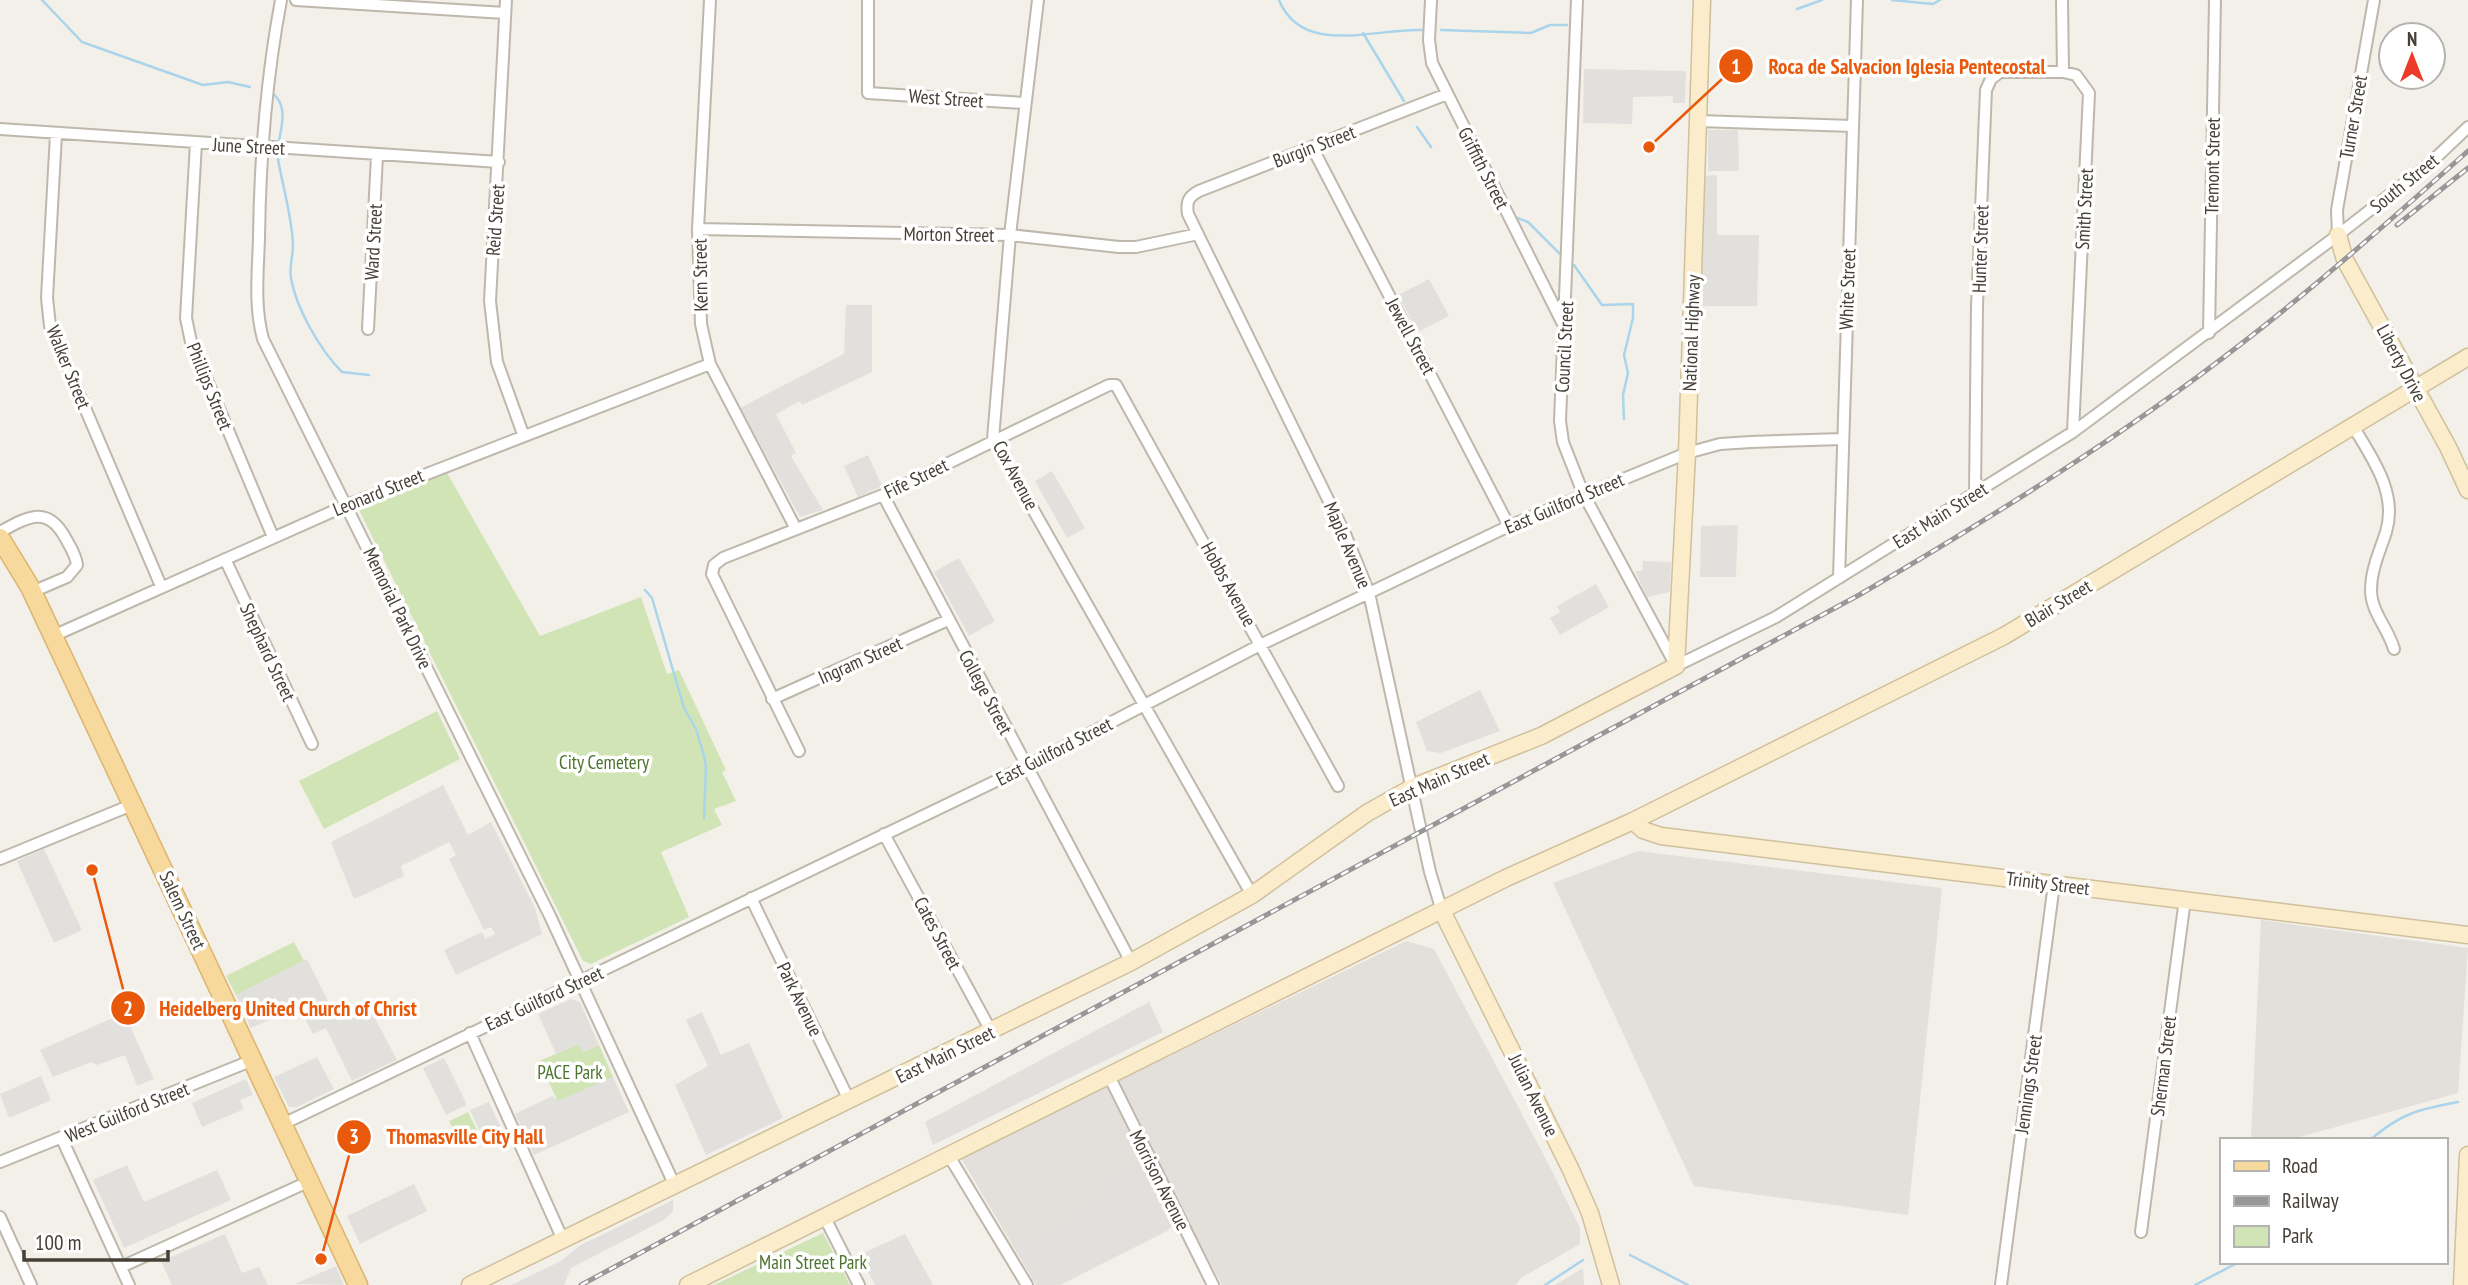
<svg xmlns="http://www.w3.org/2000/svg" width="2468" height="1285" viewBox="0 0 2468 1285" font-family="'PT Sans Narrow',sans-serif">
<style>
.industrial{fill:#e3dfda}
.green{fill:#d1e4b5}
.parking{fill:#e2e0dd}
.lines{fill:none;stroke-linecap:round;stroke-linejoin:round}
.stream{stroke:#aad4eb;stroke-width:2.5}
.street-casing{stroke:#beb7ac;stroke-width:14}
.secondary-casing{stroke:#d0c09c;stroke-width:19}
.primary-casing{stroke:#dbb56f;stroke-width:21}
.street{stroke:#fff;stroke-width:10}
.secondary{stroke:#fbedcb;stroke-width:16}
.primary{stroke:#f7d99e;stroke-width:18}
.rail-casing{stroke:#979797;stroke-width:5}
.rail{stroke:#fff;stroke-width:2.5;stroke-dasharray:8;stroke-linecap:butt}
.labels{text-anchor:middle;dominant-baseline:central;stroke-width:7;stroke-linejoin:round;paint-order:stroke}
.street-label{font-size:19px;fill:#464038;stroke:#fff}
.park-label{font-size:19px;fill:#4d742f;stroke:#fff}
.leader{fill:none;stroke:#e8590c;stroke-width:2.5}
.callout-dot{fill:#e8590c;stroke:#fff;stroke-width:2.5}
.mark-label{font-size:21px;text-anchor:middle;font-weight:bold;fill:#fff}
.callout-label{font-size:21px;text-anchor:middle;font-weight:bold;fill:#e8590c;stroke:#fff;stroke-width:7;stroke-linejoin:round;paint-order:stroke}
</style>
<rect width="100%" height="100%" fill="#f3f0e9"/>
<path class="industrial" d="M1638,851L1942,888L1908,1215L1694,1186L1553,883Z
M2261,920L2468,948L2458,1093L2289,1140H2251Z
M1406,941L1434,949L1549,1165L1580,1228V1244L1521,1278L1516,1285H1222L1187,1219L1060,1285H1036L961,1158Z
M1583,1268L1584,1285H1555Z"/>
<path class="green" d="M447,473L540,636L641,597L667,674L679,670L726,770L722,772L736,801L714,809L722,825L661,852L689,917L591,964L583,961L579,953L359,510L361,505Z
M437,711L460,759L324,829L299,781Z
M294,942L304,961L236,995L226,976Z
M579,1044L583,1052L599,1045L613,1077L558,1102L539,1061Z
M468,1112L480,1136L461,1145L449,1121Z
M823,1233L850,1285H714Z"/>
<path class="parking" d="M1584,69L1686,71L1685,103H1673V96L1633,97L1632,124L1583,123Z
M1708,130H1738L1739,171H1708Z
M1717,175V235H1759L1757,306H1701L1705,176Z
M1429,279L1449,316L1418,332L1398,295Z
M846,305H872V372L802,405L800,401L776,414L796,453L791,456L823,510L800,517L740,408L844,354Z
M868,455L882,486L858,497L844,466Z
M1052,471L1085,528L1067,538L1035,481Z
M1738,525L1736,577H1700L1701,526Z
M959,558L995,621L969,636L934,572Z
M1643,561L1671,562L1670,592L1647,597L1635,571H1642Z
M1596,584L1609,607L1560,635L1550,618L1560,612L1557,606Z
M1480,690L1500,731L1441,753L1427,751L1416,722Z
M443,785L468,835L491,822L535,908L542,934L456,975L444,950L482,932L485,939L495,934L491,927L484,930L449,859L456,855L449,842L401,866L404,876L354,899L331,842Z
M44,849L82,930L54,943L17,861Z
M307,959L338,1021L369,1007L397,1060L352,1081L326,1028L313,1034L305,1018L300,1019L296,1008L251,1028L236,995Z
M571,999L580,1002L599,1045L583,1052L579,1044L556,1054L538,1014Z
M1149,1002L1163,1032L933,1145L925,1122Z
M702,1012L721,1055L749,1043L783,1118L706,1155L675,1085L708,1066L686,1020Z
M124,1013L154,1079L137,1086L125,1055L97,1065L91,1062L53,1077L40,1050Z
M317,1057L334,1089L297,1107H289L274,1077Z
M444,1058L467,1105L446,1115L423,1068Z
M41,1076L51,1100L9,1118L0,1094Z
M613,1077L629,1112L534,1155L515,1114L552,1096L558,1101Z
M246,1079L253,1095L240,1100L244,1109L202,1127L192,1103Z
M489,1102L501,1128L482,1136L470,1110Z
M1134,1162L1169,1230L1060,1285H1036L1015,1244L1101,1200L1092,1183Z
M127,1165L144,1202L217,1170L231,1200L124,1248L93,1180Z
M414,1184L427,1211L360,1244L347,1216Z
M673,1200V1211L664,1220L571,1268L564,1285H511L561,1261L579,1246Z
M225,1234L242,1273L259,1267L268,1285H172L161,1261Z
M905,1234L933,1285H875L859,1255Z
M336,1266L344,1285L295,1284Z"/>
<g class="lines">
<path class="stream" d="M42,0L82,42L203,85L228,82L250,87
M1279,0C1302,57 1376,28 1422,30
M1892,0L1933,4L1940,0
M1797,9L1822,0
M1441,30L1531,33L1550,25H1567
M1363,33L1404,101
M272,93C288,105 282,124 279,141
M1417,127L1431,147
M277,154C282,184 292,216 293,245C293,256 289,267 291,278C296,308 320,350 342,372L369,375
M1517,218L1528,222L1563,257
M1574,265L1602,305L1633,304V318L1624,355L1628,373L1623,395L1624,419
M645,590L652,598L684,708L696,729L704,756L706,767L704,818
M2370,1140C2401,1113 2420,1109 2458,1102
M1630,1255L1688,1285
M1545,1285L1583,1260
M2195,1285L2239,1262"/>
<g class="street-casing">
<path id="street" d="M281,0C266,80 260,157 259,238C258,272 254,306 263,339L550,916L675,1186
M296,0L505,13
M506,0L490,301L497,362L523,434
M710,0L698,229L701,324L710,364L796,529
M868,0V93L1024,103
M1038,0L1010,235L993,439L1252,895
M1431,0L1429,40L1432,63L1564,326
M1577,0L1560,421L1563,442L1583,493L1676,666L1776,617L2073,432L2338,235L2428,165L2468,127
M2062,0L2063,72
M1699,121L1853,126
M0,129L499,162
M56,134L47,298L50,326L161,586
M196,143L186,318L191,342L273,537
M1312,147L1509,526
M698,229L1010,235L1119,247H1136L1198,234
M2338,235L2337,210L2374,0
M368,329L377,156
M2209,333L2215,0
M2353,426C2372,458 2398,493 2386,532C2380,551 2371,569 2371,590C2371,612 2388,628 2394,649
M1975,494L1977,306L1986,90L1991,79L2000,72H2063L2076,75L2089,93L2073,432
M883,495L1131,962
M0,532C29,516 48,505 66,539C71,548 76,555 77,565L67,577L32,592
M225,559L312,744
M1839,578L1857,0
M53,636L347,505L710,364
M772,699L948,620
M799,751L712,574L714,565L723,558L883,495L1109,385H1116L1338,786
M884,834L991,1031
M0,859L134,804
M751,898L849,1100
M1442,911L1430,872L1369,593L1345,534L1188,214C1186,202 1188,197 1199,191L1447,94
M470,1033L563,1240
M1108,1074L1213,1285
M283,1124L1025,767L1262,644L1509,526L1687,453L1720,444L1751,442L1842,439
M62,1139L129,1285
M949,1156L1027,1285
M0,1162L253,1060
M0,1217L31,1285
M825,1218L859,1285
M2141,1232L2185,899
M121,1267L310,1181
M2001,1285L2054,884"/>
</g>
<g class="secondary-casing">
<path id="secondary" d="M2338,235L2345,260L2448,447L2468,490
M1633,821L1643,830L1661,836L2468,935
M1442,911L1570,1168L1590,1213L1611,1285
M470,1285L1131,962L1252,895L1367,813L1413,787L1541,736L1676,666L1687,453L1702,0
M688,1285L1506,878L1633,821L2004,636L2468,357
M2462,1285L2468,1155"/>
</g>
<g class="primary-casing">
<path id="primary" d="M0,538L30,587L358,1285"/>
</g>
<use href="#street" class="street"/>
<use href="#secondary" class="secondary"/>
<use href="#primary" class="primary"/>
<g class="rail-casing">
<path id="rail" d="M2397,225L2468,168
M581,1285L1859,595C1991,518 2121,437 2241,344C2320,283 2394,217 2468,151"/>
</g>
<use href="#rail" class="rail"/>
</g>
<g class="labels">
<g class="street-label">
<text transform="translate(946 98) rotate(4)">West Street</text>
<text transform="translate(2353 117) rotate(-80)">Turner Street</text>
<text transform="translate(249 146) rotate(3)">June Street</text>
<text transform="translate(1314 146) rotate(-21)">Burgin Street</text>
<text transform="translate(2212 166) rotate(-89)">Tremont Street</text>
<text transform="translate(1484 168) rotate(63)">Griffith Street</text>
<text transform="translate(2404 183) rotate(-39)">South Street</text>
<text transform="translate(2084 209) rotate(-87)">Smith Street</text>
<text transform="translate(495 220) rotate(-86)">Reid Street</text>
<text transform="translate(949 234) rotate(1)">Morton Street</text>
<text transform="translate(373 242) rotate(-87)">Ward Street</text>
<text transform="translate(1980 249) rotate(-88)">Hunter Street</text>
<text transform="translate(700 275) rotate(-91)">Kern Street</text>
<text transform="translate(1847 289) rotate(-88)">White Street</text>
<text transform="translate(1691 333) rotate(-88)">National Highway</text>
<text transform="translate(1411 336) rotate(62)">Jewell Street</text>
<text transform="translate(1564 347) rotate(-87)">Council Street</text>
<text transform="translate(2402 363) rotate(62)">Liberty Drive</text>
<text transform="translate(69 367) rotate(68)">Walker Street</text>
<text transform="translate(210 386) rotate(68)">Phillips Street</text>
<text transform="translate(1016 475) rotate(62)">Cox Avenue</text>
<text transform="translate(916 478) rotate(-26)">Fife Street</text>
<text transform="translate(378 492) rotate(-22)">Leonard Street</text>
<text transform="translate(1564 503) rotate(-23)">East Guilford Street</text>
<text transform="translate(1940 515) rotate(-32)">East Main Street</text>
<text transform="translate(1348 545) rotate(67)">Maple Avenue</text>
<text transform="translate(1229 584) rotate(61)">Hobbs Avenue</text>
<text transform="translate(2058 603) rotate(-31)">Blair Street</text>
<text transform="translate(398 608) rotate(64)">Memorial Park Drive</text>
<text transform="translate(268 652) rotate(65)">Shephard Street</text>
<text transform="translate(860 660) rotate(-24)">Ingram Street</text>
<text transform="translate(986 692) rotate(62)">College Street</text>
<text transform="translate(1054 751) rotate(-27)">East Guilford Street</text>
<text transform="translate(1439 779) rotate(-24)">East Main Street</text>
<text transform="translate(2048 883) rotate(7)">Trinity Street</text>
<text transform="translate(183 910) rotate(65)">Salem Street</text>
<text transform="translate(938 933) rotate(62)">Cates Street</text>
<text transform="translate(544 998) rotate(-25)">East Guilford Street</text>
<text transform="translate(800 999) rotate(64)">Park Avenue</text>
<text transform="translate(945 1054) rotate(-26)">East Main Street</text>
<text transform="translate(2163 1066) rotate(-83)">Sherman Street</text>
<text transform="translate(2028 1084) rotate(-82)">Jennings Street</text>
<text transform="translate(1534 1095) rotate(64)">Julian Avenue</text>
<text transform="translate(127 1112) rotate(-22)">West Guilford Street</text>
<text transform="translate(1160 1180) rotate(63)">Morrison Avenue</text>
</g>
<g class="park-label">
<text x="604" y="762">City Cemetery</text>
<text x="570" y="1072">PACE Park</text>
<text x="813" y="1262">Main Street Park</text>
</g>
</g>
<path class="leader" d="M1649 147L1736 66M92 870L128 1008M321 1259L354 1137"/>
<g class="callout-dot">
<circle cx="1649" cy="147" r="7"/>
<circle cx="92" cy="870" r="7"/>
<circle cx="321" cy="1259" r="7"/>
<circle cx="1736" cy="66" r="18"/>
<circle cx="128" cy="1008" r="18"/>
<circle cx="354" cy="1137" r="18"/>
</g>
<g class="mark-label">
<text x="1736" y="74">1</text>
<text x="128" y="1016">2</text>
<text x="354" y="1144">3</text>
</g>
<g class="callout-label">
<text x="1907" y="74">Roca de Salvacion Iglesia Pentecostal</text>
<text x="288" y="1016">Heidelberg United Church of Christ</text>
<text x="465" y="1144">Thomasville City Hall</text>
</g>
<rect x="2220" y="1138" width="228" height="126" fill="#ffffff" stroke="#b5b3af" stroke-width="2"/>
<rect x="2234" y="1161" width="35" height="10" fill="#f7d99e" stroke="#b5b3af" stroke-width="2"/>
<text x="2282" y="1173" font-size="21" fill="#464038">Road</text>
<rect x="2234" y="1196" width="35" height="10" fill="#979797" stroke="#b5b3af" stroke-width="2"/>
<text x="2282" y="1208" font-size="21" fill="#464038">Railway</text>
<rect x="2234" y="1226" width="35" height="21" fill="#d1e4b5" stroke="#b5b3af" stroke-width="2"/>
<text x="2282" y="1243" font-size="21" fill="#464038">Park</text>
<g transform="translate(2412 56)"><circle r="33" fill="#ffffff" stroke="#b5b3af" stroke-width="2"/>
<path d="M0-5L12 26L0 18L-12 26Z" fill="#eb3c29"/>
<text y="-10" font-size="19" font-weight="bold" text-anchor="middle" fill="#464038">N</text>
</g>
<path d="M24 1250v10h144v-10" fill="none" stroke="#464038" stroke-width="3.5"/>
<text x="35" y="1250" font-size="21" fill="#464038" stroke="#ffffff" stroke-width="5" paint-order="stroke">100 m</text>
</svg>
